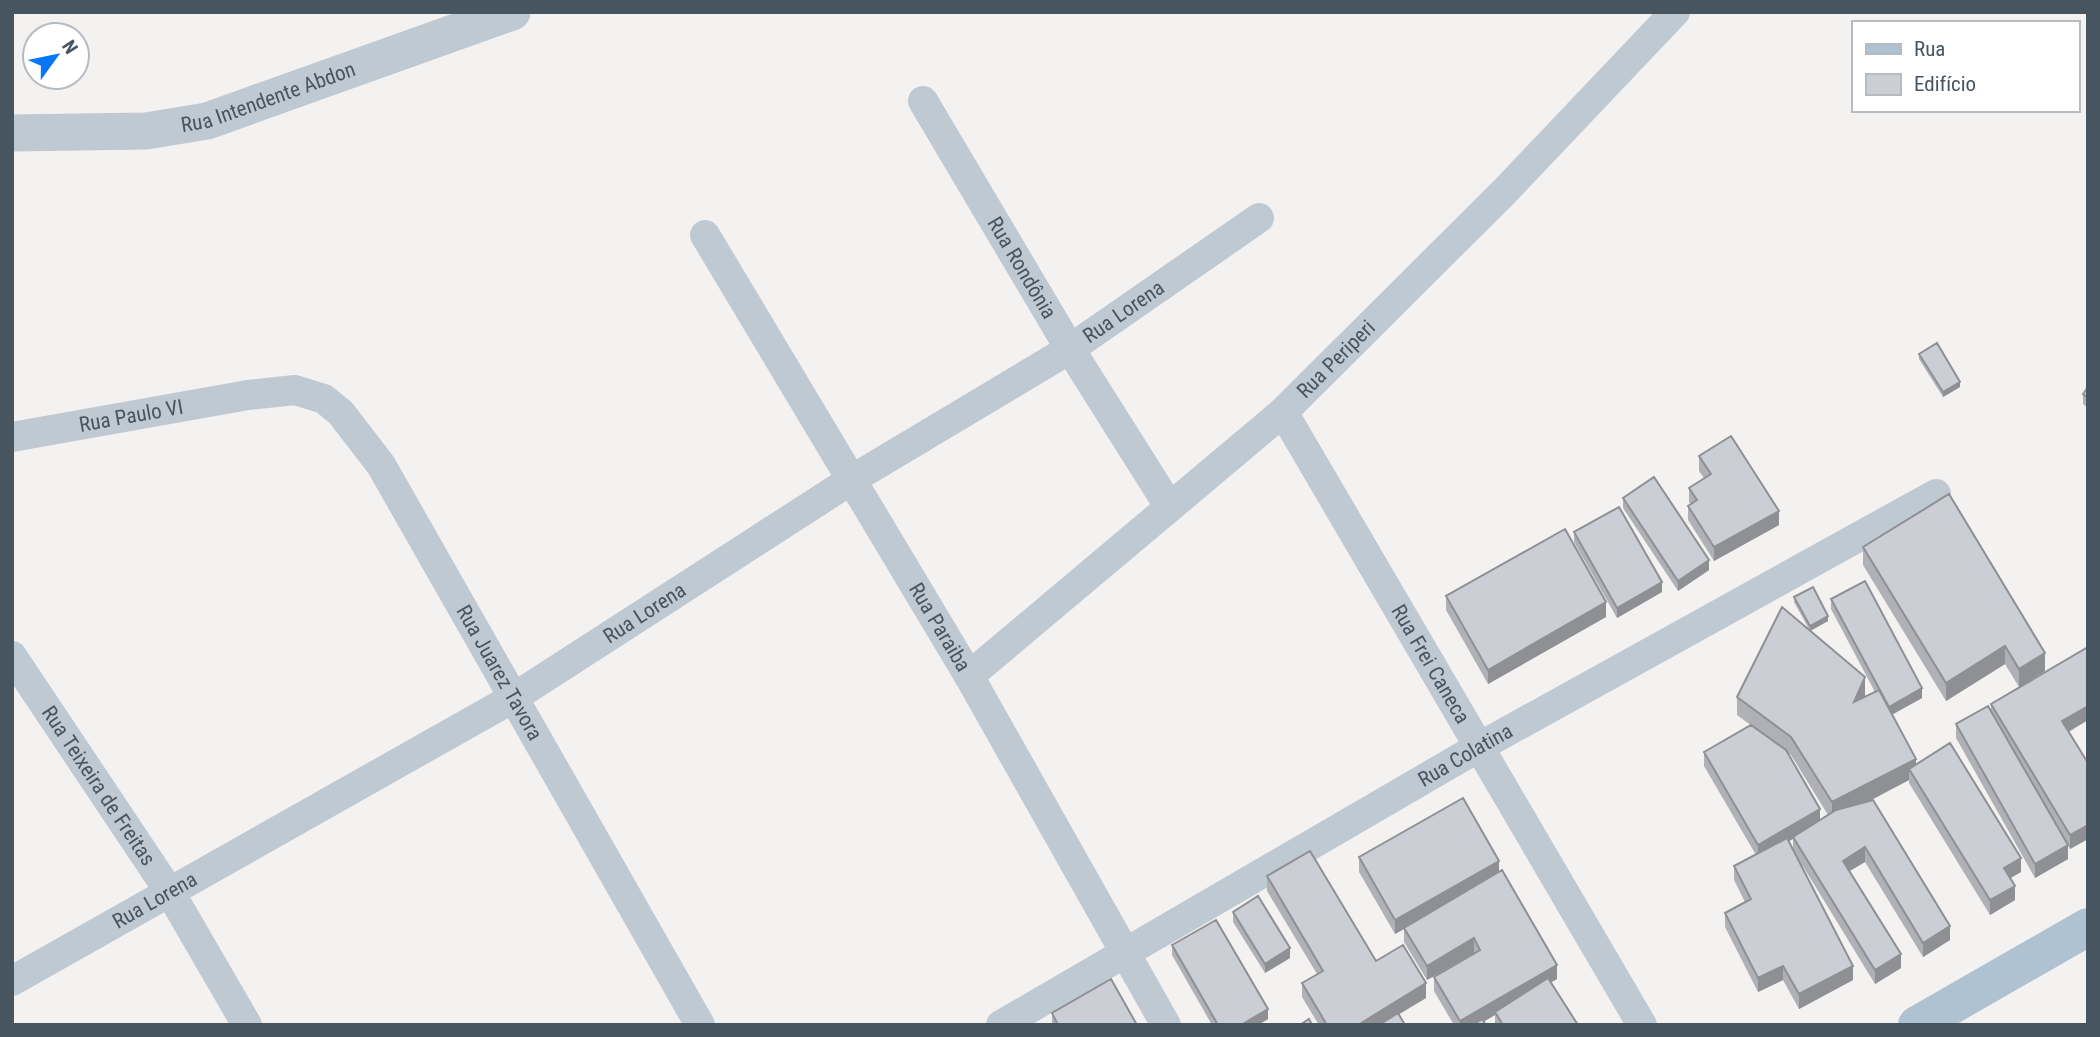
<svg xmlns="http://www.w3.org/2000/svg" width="2100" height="1037" viewBox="0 0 2100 1037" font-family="'Roboto Condensed',sans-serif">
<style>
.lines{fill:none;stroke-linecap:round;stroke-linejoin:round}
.minor{stroke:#bec9d2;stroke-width:30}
.tertiary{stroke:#bec9d2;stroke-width:37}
.primary{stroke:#afc2d2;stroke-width:38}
.wall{fill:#afb1b6;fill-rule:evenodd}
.shaded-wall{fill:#8e9094}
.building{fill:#cbced4;stroke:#8e9094;stroke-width:2}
.labels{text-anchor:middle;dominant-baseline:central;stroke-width:5;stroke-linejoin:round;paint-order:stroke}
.street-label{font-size:21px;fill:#475561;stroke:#fff}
</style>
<rect width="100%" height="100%" fill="#f4f1f1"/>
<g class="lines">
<g class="minor">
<path id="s1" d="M923,101L1070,349L1169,506"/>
<path id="s2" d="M705,235L969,676L1166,1025"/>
<path id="s3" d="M1283,412L1642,1025"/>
<path id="s4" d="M12,437L248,395L295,390L324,399L341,413L381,465L700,1025"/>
<path id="s5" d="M12,656L171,894L247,1025"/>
<path id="s6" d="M969,676L1283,412L1505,191L1675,12"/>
<path id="s7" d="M12,981L513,698L851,480L1070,349L1259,218"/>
<path id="s8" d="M1001,1025L1479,747L1936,494"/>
</g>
<path class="tertiary" id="s9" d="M12,133L146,131L207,121L512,12"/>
<path class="primary" d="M1917,1025L2088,927"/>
</g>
<path class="wall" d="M1919,354L1960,387L1943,397L1919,359Z
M2088,387V408L2083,404V394Z
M1699,456L1779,525L1714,561L1688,520V506L1691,504L1689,502V488L1704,478L1699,471Z
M1623,498L1709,570L1678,591L1623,508Z
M1574,532L1662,592L1617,618L1574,542Z
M1863,547L2045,671L2019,687L2005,664L1946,701L1863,565Z
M1446,596L1606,617L1488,684L1446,610Z
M1794,597L1828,621L1810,631L1794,602Z
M1831,599L1922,698L1892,715L1916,764L2021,872L2010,878L2015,900L1990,915L1909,783V780L1868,802L1950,940L1923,957L1865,862L1849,871L1901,968L1875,984L1801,863L1853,980L1799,1009L1783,980L1758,992L1725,927V913L1745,902L1734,880V866L1756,855L1704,766V752L1756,729L1737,715V697L1865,695L1863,698L1875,692L1831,609ZM1786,751L1791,755L1828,815L1820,820ZM1793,839V849L1789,841Z
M1991,704L2088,720L2069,732L2088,763V839L2070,849L2068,846V859L2035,878L1956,738V724L1991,710Z
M1359,857L1499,872L1557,979L1550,982L1578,1025H1495V1015L1484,1021L1486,1025H1454L1434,991V977L1474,953L1427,980L1404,942V929L1395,934L1359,872Z
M1267,876L1376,961L1426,998L1399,1014L1405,1025H1319L1302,997V983L1317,974L1267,891Z
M1233,912L1290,958L1265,973L1233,922Z
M1172,945L1268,1019L1258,1025H1212L1172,955Z
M1052,1013L1137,1025H1052Z"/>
<path class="shaded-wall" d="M1960,382V387L1943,397V392Z
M1779,511V525L1714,561V547Z
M1709,560V570L1678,591V581Z
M1662,582V592L1617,618V608Z
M1606,602V617L1488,684V670Z
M1828,616V621L1810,631V626Z
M2005,646V664L1946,701V683Z
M2045,653V671L2019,687V669Z
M1865,677V695L1854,720V702Z
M1922,688V698L1889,716V707Z
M2088,706V720L2062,735V721Z
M1916,759V777L1909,769V780L1832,820V802Z
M1820,809V823L1758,859V845Z
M2088,825V839L2070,849V835Z
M2068,845V859L2035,878V864Z
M1865,847V862L1843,875V861Z
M2021,858V872L2004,882V868Z
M1499,861V875L1395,934V920Z
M2015,886V900L1990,915V900Z
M1950,926V940L1923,957V943Z
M1474,938V953L1427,980V966Z
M1290,948V958L1265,973V964Z
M1901,954V968L1875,984V970Z
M1557,965V979L1496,1014L1495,1012V1015L1478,1025H1460V1021Z
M1783,966V980L1758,992V978Z
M1853,966V980L1799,1009V994Z
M1426,983V998L1381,1025H1358Z
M1268,1009V1019L1258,1025H1241Z"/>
<path class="building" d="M1937,343L1960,382L1943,392L1919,354Z
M2088,387V398L2083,394Z
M1731,436L1779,511L1714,547L1688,506L1697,500L1689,488L1711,474L1699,456Z
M1654,477L1709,560L1678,581L1623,498Z
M1949,494L2045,653L2019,669L2005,646L1946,683L1863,547Z
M1619,507L1662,582L1617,608L1574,532Z
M1565,529L1606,602L1488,670L1446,596Z
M1865,581L1922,688L1889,707L1831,599Z
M1813,587L1828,616L1810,626L1794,597Z
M1782,607L1865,677L1854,702L1879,690L1916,759L1832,802L1791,737L1737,697Z
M2088,647V706L2062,721L2088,763V825L2070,835L1991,704Z
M1988,706L2068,845L2035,864L1956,724Z
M1751,725L1786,750L1820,809L1758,845L1704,752Z
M1950,743L2021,858L2004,868L2015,886L1990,900L1909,769Z
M1463,798L1499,861L1395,920L1359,857Z
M1873,800L1950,926L1923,943L1865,847L1843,861L1901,954L1875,970L1793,837L1836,810Z
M1787,838L1853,966L1799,994L1783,966L1758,978L1725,913L1751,899L1734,866Z
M1310,851L1376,961L1403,945L1426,983L1358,1025H1327L1302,983L1323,971L1267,876Z
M1502,870L1557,965L1460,1021L1434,977L1480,950L1474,938L1427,966L1404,928Z
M1258,896L1290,948L1265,964L1233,912Z
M1216,920L1268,1009L1241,1025H1218L1172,945Z
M1548,978L1578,1025H1503L1495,1012Z
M1111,979L1137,1025H1058L1052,1013Z
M1398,1013L1405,1025H1379Z
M1309,1019L1312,1025H1300Z
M1482,1019L1486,1025H1473Z"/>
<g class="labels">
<g class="street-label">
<text stroke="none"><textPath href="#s9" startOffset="261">Rua Intendente Abdon</textPath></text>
<text stroke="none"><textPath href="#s1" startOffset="194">Rua Rondônia</textPath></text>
<text stroke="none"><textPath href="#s7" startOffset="1298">Rua Lorena</textPath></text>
<text stroke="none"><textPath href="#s6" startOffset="485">Rua Periperi</textPath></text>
<text stroke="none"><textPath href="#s4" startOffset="121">Rua Paulo VI</textPath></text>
<text stroke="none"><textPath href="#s7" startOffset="732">Rua Lorena</textPath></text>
<text stroke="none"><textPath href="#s2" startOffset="457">Rua Paraiba</textPath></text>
<text stroke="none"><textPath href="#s3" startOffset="292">Rua Frei Caneca</textPath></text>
<text stroke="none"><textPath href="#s4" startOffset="644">Rua Juarez Tavora</textPath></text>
<text stroke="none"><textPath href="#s8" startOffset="537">Rua Colatina</textPath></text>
<text stroke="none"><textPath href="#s5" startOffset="156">Rua Teixeira de Freitas</textPath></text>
<text stroke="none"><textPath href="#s7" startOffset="164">Rua Lorena</textPath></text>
</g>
</g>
<rect width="2100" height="1037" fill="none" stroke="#475561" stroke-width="28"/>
<rect x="1852" y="21" width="228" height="91" fill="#ffffff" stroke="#b5bbc0" stroke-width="2"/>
<rect x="1866" y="44" width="35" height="10" fill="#afc2d2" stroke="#b5bbc0" stroke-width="2"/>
<text x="1914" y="56" font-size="21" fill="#475561">Rua</text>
<rect x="1866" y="74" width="35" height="21" fill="#cbced4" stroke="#b5bbc0" stroke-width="2"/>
<text x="1914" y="91" font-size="21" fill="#475561">Edifício</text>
<g transform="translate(56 56) rotate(57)"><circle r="33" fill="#ffffff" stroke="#b5bbc0" stroke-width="2"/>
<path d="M0-5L12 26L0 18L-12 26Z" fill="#0877f7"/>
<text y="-10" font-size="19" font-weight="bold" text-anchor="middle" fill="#475561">N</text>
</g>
</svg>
